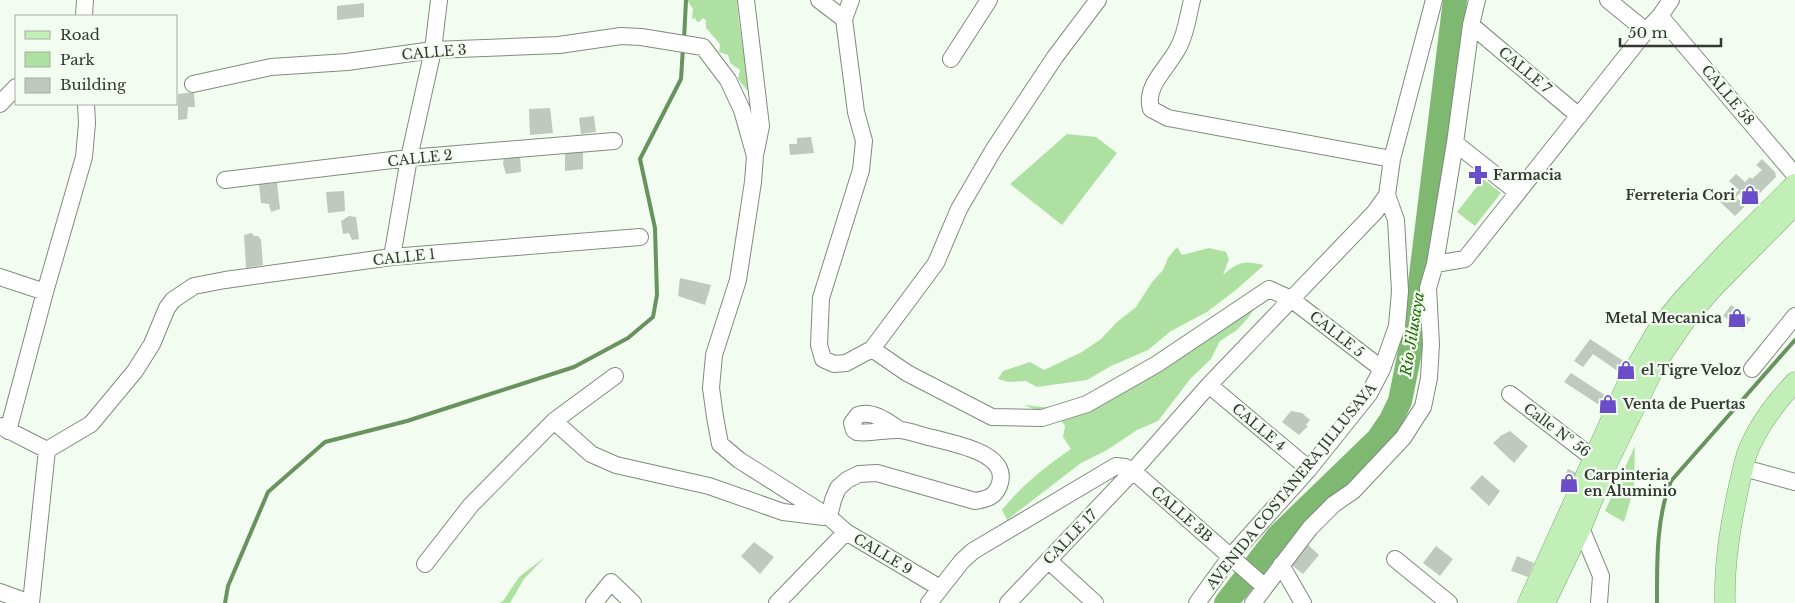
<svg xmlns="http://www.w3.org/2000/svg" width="1795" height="603" viewBox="0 0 1795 603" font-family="'Libre Baskerville',serif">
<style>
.green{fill:#aee1a1}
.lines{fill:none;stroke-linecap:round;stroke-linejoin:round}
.stream{stroke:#68925e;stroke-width:4}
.river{stroke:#7fb971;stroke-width:24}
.building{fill:#c0c9be}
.minor-casing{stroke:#828a80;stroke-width:18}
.major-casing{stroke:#76a86a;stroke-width:21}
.minor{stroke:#fff;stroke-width:16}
.major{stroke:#c2efb8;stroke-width:20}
.labels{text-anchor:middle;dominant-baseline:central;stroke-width:4.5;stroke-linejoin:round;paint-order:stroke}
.street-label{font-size:14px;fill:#343733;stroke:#f3fcf0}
.poi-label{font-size:14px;font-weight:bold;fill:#343733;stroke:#f3fcf0;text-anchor:start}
.water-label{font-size:15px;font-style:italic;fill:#1d6900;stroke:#f3fcf0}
</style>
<rect width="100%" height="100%" fill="#f3fcf0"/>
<path class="green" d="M687,0H737L739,22L750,94L738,79L740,70L730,63L728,55L719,52L720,44L706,28V20L703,18L699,22H697L695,18L692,19L693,9Z
M1067,134L1096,137L1117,153L1062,225L1010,184Z
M1483,179L1501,193L1475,226L1457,212Z
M1177,247L1182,255L1209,248L1226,252L1229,259L1223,275C1238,262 1243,260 1264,265L1237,289L1207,312L1171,331L1148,350L1111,366L1087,380L1037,387L1026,381L1008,382L998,379L1003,371L1030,362L1044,370L1082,352L1101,339L1117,322L1136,307L1152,282L1163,270L1168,258Z
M1263,297L1247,319L1237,330L1220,341L1211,359L1191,378L1158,421L1137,430L1107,450L1081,463L1007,520L1002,510C1022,485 1045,467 1071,449L1063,437L1065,426L1061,420L1024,405L1061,409L1074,400L1129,379Z
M1635,446L1634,488L1624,522L1605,511Z
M545,557L524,579L510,603H499L503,601L519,577Z"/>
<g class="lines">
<path class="stream" d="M684,40L686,0
M225,603L228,586L268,492L325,442L407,421L574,367L628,338L653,317L657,295L655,228L640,159L681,79L683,47
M1657,603C1657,563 1656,518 1671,481L1795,340"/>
<path class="river" d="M1226,603L1278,536L1378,439L1391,420L1400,401L1414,332L1455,0"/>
</g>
<path class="building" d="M364,3V17L337,20V6Z
M194,92L195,107H188L187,119L178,120V94Z
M550,108L553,133L530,135L529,109Z
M594,116L596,132L581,134L579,118Z
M811,137L814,153L790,155L789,144H797V138Z
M583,148V169L565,171V151Z
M520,154L521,172L506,174L503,164L504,155Z
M1762,159L1775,172L1776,177L1750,203L1740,193L1736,197L1745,206L1735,216L1717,199L1725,191L1732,197L1739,190L1729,181L1736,174L1745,182L1750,177L1752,179L1762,170L1756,165Z
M277,183L280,209L271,212L269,204L261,203L259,184Z
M344,191L345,211L328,213L326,192Z
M349,216L356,217L359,239L352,240L349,233L343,234L341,221Z
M252,233L254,236H258L261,240L263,265L246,268L244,235Z
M680,278L711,285L705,305L678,296Z
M1731,305L1751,319L1743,330L1723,316Z
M1590,339L1631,366L1625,376L1593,354L1583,367L1574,361Z
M1571,373L1614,401L1607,410L1564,382Z
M1291,411L1302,413L1310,420L1306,425L1308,426L1299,435L1282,422Z
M1510,431L1528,446L1514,463L1493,443L1502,435Z
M1568,469L1581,475L1573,492L1560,486Z
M1482,475L1500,491L1489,506L1470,488Z
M1304,541L1319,555L1303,574L1285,560Z
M754,542L774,557L760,574L741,556Z
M1436,546L1453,559L1440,576L1423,563Z
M1517,556L1534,563L1528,577L1511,571Z"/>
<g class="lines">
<g class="minor-casing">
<path id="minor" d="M746,0L761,126L756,151
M819,0L844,19
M851,0L844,19L856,112L864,141L861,170L821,298L819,345L823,359L834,364L846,363L872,349L936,263L959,209L994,149L1055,57L1098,0
M1192,0C1188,15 1186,35 1178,48C1168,68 1144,86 1151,109L1168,118L1392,159
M1608,0L1646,31
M84,16L85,0
M1660,16L1795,175
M1471,25L1579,116
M951,59L989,0
M193,84L271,67L347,62L433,50L559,45L621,36L641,37L703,47L728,80L742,110L755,156L753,182L738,280L714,355L711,388L715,417L720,444L739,460L829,517L846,532L940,588
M0,104L16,87
M1455,143L1517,192
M225,180L409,158L614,141
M392,257L409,158L433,50L439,0
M1435,264L1465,259L1646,31L1660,16L1671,0
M0,277L45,292
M872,349L907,373L992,417L1042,418L1087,404L1157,364L1269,289L1291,299L1382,369
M1752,369L1795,316
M1209,385L1309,469
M1510,394L1593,458L1605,463
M554,421L591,454L616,465L709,486L783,512L824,517
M0,426L47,450
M8,431L45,292L84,157L87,123L86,104
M47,450L91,424L135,371L152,344L167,308L173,300L194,286L225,280L392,257L640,237
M1744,468L1795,482
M829,517L833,500L838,488L847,480L859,474L877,473L975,501C986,499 994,498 999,486C1012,453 954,444 933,438C922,436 911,431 900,430C886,429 871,434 857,432L854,430L852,423L858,415C873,410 888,422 900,430
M1574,525L1581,528L1601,576L1599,603
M1395,559L1449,603
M1048,560L1095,603
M425,564L471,505L554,421L615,376
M1281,565L1303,603
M1265,587L1310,528L1334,504L1353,491L1403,438L1423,407L1429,378L1431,344L1428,288L1435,264L1455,143L1471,25L1477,0
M0,592L30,603
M31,603L47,450
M594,603L611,582L633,603
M777,603L846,532
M929,603L962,561L973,551L1116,466L1125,467L1133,471L1265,587L1253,603
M1008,603L1133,471L1209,385L1375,212L1387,195L1392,159L1434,0
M1197,603L1231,556L1309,469L1369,394L1382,369L1397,326L1400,291L1396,220L1387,195"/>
</g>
<g class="major-casing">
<path id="major" d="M1528,603L1631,376L1657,331L1684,298L1728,251L1795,184
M1545,603L1581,528L1607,464L1658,360L1684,322L1712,289L1795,205
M1725,603C1724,561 1731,522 1740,481C1743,470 1745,455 1751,444C1761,422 1778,400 1795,382"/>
</g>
<use href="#minor" class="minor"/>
<use href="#major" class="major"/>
</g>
<defs>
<g id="pharmacy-bare" transform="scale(1.5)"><path d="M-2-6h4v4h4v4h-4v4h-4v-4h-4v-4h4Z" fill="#6b4ec7" stroke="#f3fcf0" stroke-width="2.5" paint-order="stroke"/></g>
<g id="shop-bare" transform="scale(1.5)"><path d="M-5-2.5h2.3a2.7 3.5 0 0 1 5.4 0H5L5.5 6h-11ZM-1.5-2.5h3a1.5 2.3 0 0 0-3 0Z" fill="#6b4ec7" stroke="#f3fcf0" stroke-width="2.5" paint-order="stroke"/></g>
</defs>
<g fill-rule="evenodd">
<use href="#pharmacy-bare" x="1478" y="175"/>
<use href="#shop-bare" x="1750" y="195"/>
<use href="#shop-bare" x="1737" y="318"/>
<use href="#shop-bare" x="1626" y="370"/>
<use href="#shop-bare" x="1608" y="404"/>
<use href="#shop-bare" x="1569" y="483"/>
</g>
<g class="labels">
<g class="street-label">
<text transform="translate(434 52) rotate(-5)">CALLE 3</text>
<text transform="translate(1525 70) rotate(40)">CALLE 7</text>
<text transform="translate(1728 95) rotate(50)">CALLE 58</text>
<text transform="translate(420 158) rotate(-6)">CALLE 2</text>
<text transform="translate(404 257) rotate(-6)">CALLE 1</text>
<text transform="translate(1337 334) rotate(38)">CALLE 5</text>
<text transform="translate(1259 427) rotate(40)">CALLE 4</text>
<text transform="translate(1557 430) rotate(37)">Calle Nº 56</text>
<text transform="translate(1291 486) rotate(-51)">AVENIDA COSTANERA JILLUSAYA</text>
<text transform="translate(1182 514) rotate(41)">CALLE 3B</text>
<text transform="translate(1070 537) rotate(-46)">CALLE 17</text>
<text transform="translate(883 554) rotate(31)">CALLE 9</text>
</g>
<g class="poi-label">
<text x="1493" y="175">Farmacia</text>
<text x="1735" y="195" text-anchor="end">Ferreteria Cori</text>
<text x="1722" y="318" text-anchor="end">Metal Mecanica</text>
<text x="1641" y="370">el Tigre Veloz</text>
<text x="1623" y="404">Venta de Puertas</text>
<text x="1584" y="475">Carpinteria<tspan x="1584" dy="16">en Aluminio</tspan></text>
</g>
<g class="water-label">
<text transform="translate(1412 334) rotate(-81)">Río Jilusaya</text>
</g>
</g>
<rect x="15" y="15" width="162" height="90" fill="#f3fcf0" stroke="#a7ada4"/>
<rect x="25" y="31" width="25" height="8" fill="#c2efb8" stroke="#a7ada4"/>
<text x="60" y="40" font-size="15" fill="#343733">Road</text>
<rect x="25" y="52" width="25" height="15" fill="#aee1a1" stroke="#a7ada4"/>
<text x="60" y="65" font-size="15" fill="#343733">Park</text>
<rect x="25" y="78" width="25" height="15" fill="#c0c9be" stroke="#a7ada4"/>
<text x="60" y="90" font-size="15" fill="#343733">Building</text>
<path d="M1620 38v8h101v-8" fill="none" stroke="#343733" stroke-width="2.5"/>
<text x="1628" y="38" font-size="15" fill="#343733" stroke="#f3fcf0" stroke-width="4" paint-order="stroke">50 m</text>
</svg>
